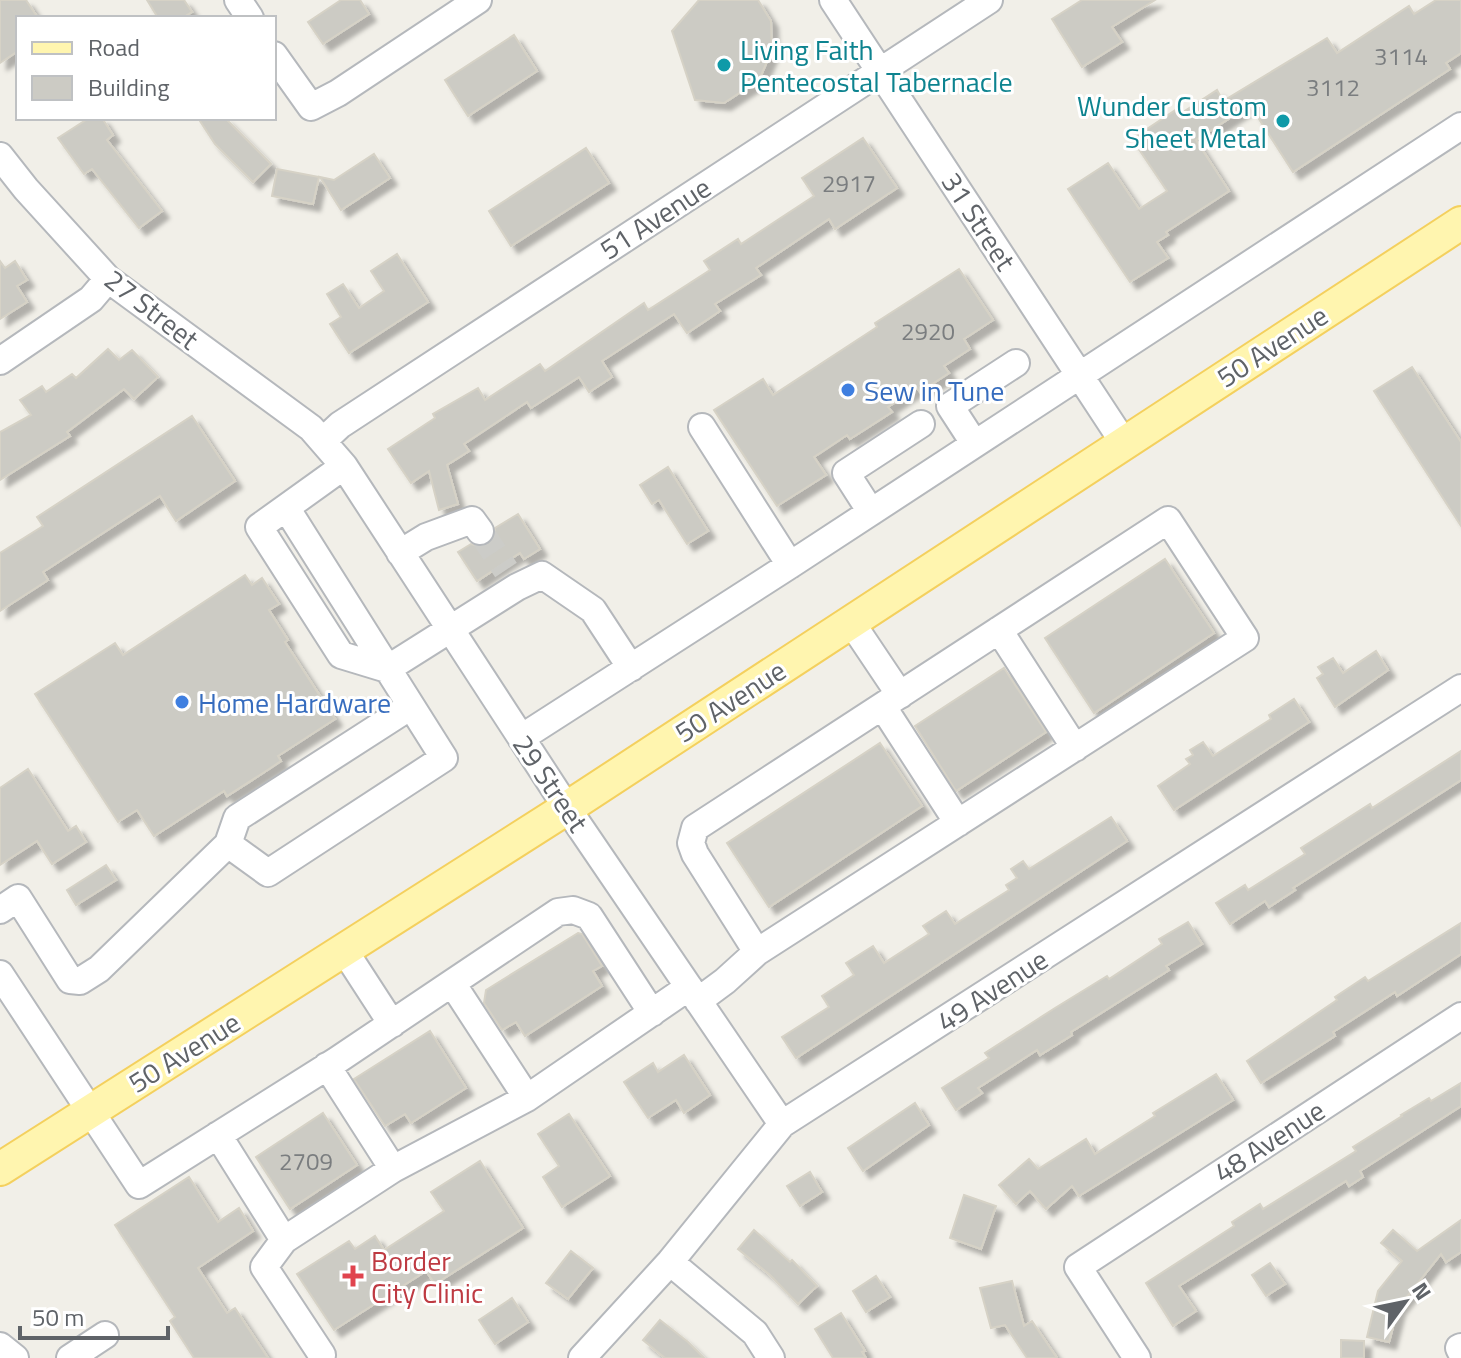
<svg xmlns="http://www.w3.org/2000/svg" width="1461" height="1358" viewBox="0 0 1461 1358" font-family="'Titillium Web',sans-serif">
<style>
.building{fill:#cccbc4;stroke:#d6d2c6;stroke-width:2;filter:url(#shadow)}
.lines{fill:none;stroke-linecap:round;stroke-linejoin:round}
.minor-tunnel{stroke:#ccccc8;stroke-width:26;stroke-dasharray:26 13;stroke-linecap:butt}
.minor-casing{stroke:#b5b8bc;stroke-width:30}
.major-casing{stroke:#f4d05e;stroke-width:36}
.minor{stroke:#fff;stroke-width:26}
.major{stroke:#fff5af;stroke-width:32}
.culture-dot{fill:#0f9aa8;stroke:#fff;stroke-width:3}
.shop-dot{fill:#3f7fe0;stroke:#fff;stroke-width:3}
.health-dot{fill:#e0444e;stroke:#fff;stroke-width:3}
.labels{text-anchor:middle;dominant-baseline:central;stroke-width:6;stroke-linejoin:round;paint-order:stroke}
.number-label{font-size:24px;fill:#7a7d7f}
.culture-label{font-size:28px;fill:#0d838f;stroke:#fff;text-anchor:start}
.street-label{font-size:28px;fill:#5f6368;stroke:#fff}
.shop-label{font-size:28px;fill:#366cbe;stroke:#fff;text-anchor:start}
.health-label{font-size:28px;fill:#be3a42;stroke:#fff;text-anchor:start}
</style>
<defs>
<filter id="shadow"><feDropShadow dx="7" dy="7" stdDeviation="2" flood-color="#0004"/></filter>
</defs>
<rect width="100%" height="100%" fill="#f1efe8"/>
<path class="building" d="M0,0H26L38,18H18V51L0,63Z
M147,0H184L192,12L182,18H158Z
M341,0H360L369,14L323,44L308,22Z
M699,0H758L771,21L772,50L759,80L724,103L695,100L672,31Z
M1082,0H1155L1112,27L1122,42L1082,67L1052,19Z
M1436,0H1461V53L1446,63L1450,69L1293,172L1250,105L1196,140L1229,191L1166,232L1168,235L1157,242L1168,258L1130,282L1068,189L1108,163L1139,209L1167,191L1132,139L1177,109L1180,114L1217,90L1223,101L1327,38L1337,53L1409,6L1414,14Z
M514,35L537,71L468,116L445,80Z
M89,118H102L113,135L107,140L162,211L139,228L92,169L84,174L58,138Z
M198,118H225L271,164L253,182L215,144Z
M863,138L897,188L835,229L829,219L756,268L761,275L715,304L720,311L687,333L674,314L602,361L612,377L589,392L579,377L531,408L527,402L464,444L469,451L447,465L458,504L439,510L429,471L411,483L388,449L435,418L433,414L478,388L485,400L540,364L545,371L644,303L648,310L710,270L704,261L738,239L741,244L814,196L802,178Z
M586,148L609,183L511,246L489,211Z
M374,154L390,178L341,210L320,177L334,180Z
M277,169L319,177L313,204L272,196Z
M397,254L428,302L349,353L330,324L341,317L327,294L343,284L359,308L384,291L371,271Z
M0,261L5,268L15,261L27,280L17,286L27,302L0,319Z
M959,269L993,320L964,339L970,349L944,366L949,373L920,392L917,388L888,407L892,412L850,439L847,435L814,457L826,475L777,506L714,410L763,379L773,395L877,327L875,323Z
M108,349L119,360L132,350L158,377L134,399L124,389L67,432L70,436L0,480V432L31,415L20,400L42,386L46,392L72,374L76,378Z
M1412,367L1461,442V526L1374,391Z
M192,416L235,481L176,521L160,496L43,572L48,580L0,611V553L43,526L37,517Z
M668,467L708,531L687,544L659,500L652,504L640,485Z
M518,514L540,549L524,559L520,553L477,581L458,552L471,544L481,547L489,544L495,537V528Z
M1165,559L1214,633L1094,713L1045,638Z
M245,575L252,585L262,578L279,604L269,610L288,640L285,642L335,719L278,756L281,761L263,773L227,796L224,791L154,836L137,810L118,822L35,694L115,643L123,655Z
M1376,651L1388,670L1335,707L1317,678L1323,674L1318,667L1333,658L1343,673Z
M1004,668L1046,732L956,791L915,726Z
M1294,699L1309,722L1174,810L1158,786L1190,764L1186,759L1193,755L1190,750L1203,742L1213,756L1271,719L1269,715Z
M880,743L922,806L769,907L727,843Z
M1461,751V780L1293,888L1295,890L1269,907L1265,901L1230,924L1216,903L1245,885L1248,890L1305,854L1301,848L1370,804L1372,808Z
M28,769L68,831L76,826L86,842L52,864L37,841L0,865V788Z
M1111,817L1127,841L796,1058L782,1037L829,1007L822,996L854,975L846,963L873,946L884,963L929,934L923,926L946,911L955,924L1009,890L1006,885L1017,878L1011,869L1023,861L1029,869Z
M106,865L116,880L76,905L67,890Z
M1188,922L1202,944L1166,966L1169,970L1071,1032L1072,1035L1040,1055L1037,1050L978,1088L982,1093L956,1110L942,1088L989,1058L985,1053L1055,1008L1107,976L1109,979L1162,944L1159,939Z
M1461,923V954L1397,996L1395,992L1333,1032L1335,1036L1261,1083L1247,1061L1337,1000L1335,997L1365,977L1368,981Z
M578,933L582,934L602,966L593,971L602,986L525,1036L516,1022L502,1030L484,1003L486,990Z
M430,1031L466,1088L411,1123L405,1114L385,1126L354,1079Z
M684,1055L710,1095L684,1113L676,1100L648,1118L624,1082L653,1063L658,1072Z
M1216,1074L1233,1100L1079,1196L1072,1186L1046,1209L1030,1191L1016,1204L999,1185L1029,1159L1038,1169L1086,1139L1095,1154L1155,1116L1153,1113Z
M1461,1083V1106L1360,1171L1363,1177L1349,1186L1346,1181L1179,1286L1196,1311L1173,1326L1146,1283L1234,1226L1232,1222L1260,1204L1263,1209L1356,1151L1353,1147L1402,1116L1401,1115L1429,1098L1431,1101Z
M915,1103L929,1125L863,1171L848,1148Z
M323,1113L357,1165L290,1209L256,1157Z
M569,1114L610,1176L562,1207L543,1177L559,1166L538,1134Z
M480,1161L523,1228L435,1284L426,1271L334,1330L297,1274L349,1241L355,1249L375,1236L384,1250L444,1211L431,1192Z
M810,1172L822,1192L800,1206L787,1186Z
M189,1177L218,1222L239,1208L253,1231L198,1268L227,1313L235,1308L268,1358H194L170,1321L175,1317L115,1225Z
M964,1195L996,1206L981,1249L950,1238Z
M1461,1220V1252L1446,1262L1441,1254L1398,1308L1389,1342L1367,1337L1378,1291L1402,1261L1381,1243L1393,1230L1417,1251Z
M754,1230L790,1262L792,1260L817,1286L798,1304L770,1275L738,1249Z
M571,1251L593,1268L568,1299L546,1283Z
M1270,1263L1285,1284L1266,1296L1252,1275Z
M876,1276L890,1297L866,1312L853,1291Z
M1012,1281L1024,1326L1032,1321L1057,1358H1027L1005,1325L991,1328L980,1288Z
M512,1298L528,1322L495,1344L479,1320Z
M841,1313L865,1351L862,1352L866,1358H833L815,1329Z
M660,1320L688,1342L704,1358H665L643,1340Z
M1341,1340L1364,1341V1358H1341Z"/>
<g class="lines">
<path class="minor-tunnel" d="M480,531L506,570"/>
<g class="minor-casing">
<path id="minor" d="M238,0L250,18
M833,0L1124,443
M274,55L311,107L338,93L478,0
M0,156L26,189L108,279L311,428L344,466L567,808L782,1124
M0,361L91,299L108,279
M702,427L790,565
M324,440L340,425L989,0
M974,443L950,406L1016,363
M344,466L259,527L341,655L387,669L517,587L542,575L593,610L631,668
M287,509L444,758L268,873L228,844L237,818L411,706
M871,512L846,473L921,424
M1168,520L1245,638L757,952L695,854L691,843L695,828Z
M400,553L426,537L472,520L480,531
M851,622L900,695
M999,630L1075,748
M883,707L958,823
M521,738L790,565L1461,126
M0,910L18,898L70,980L80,981L99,969L228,844
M344,950L392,1024
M0,974L139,1185L336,1061L452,983
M698,1001L725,981L757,952
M327,1066L393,1169
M527,1098L452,983L558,912L573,910L589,916L652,1013
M218,1135L284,1240
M670,1262L755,1333L771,1358
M0,1346L15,1358
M1461,1347L1459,1348L1461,1352
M322,1355L264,1267L284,1240L393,1169L527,1098L689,987
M70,1358L105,1335
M582,1358L670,1262L782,1124L1461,688
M1137,1358L1078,1267L1461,1016"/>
</g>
<g class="major-casing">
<path id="major" d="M0,1169L567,808L1461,223"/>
</g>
<use href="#minor" class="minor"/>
<use href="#major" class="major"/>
</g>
<g class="culture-dot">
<circle cx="724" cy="65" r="8"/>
<circle cx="1283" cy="121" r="8"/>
</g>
<g class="shop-dot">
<circle cx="848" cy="390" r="8"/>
<circle cx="182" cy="702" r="8"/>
</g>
<path class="health-dot" d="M349 1264h8v8h8v8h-8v8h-8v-8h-8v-8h8z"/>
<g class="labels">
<g class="number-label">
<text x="1401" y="56">3114</text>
<text x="1333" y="87">3112</text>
<text x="849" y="183">2917</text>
<text x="928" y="331">2920</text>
<text x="306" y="1161">2709</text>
</g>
<g class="culture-label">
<text x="740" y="49">Living Faith<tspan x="740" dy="32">Pentecostal Tabernacle</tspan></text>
<text x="1267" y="105" text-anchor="end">Wunder Custom<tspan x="1267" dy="32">Sheet Metal</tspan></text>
</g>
<g class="street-label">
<text transform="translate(655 218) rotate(-33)">51 Avenue</text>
<text transform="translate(979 221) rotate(57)">31 Street</text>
<text transform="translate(152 309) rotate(38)">27 Street</text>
<text transform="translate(1272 346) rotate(-33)">50 Avenue</text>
<text transform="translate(730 701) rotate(-33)">50 Avenue</text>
<text transform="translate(551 783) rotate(56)">29 Street</text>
<text transform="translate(992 990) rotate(-33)">49 Avenue</text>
<text transform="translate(184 1052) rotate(-32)">50 Avenue</text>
<text transform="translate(1269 1141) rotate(-33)">48 Avenue</text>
</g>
<g class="shop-label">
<text x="864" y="390">Sew in Tune</text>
<text x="198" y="702">Home Hardware</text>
</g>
<g class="health-label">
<text x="371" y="1260">Border<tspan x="371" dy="32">City Clinic</tspan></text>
</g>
</g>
<rect x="16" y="16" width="260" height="104" fill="#ffffff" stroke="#bfc1c3" stroke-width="2"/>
<rect x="32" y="42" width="40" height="12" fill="#fff5af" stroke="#bfc1c3" stroke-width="2"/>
<text x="88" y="56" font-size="24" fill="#5f6368">Road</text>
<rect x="32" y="76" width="40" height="24" fill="#cccbc4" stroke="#bfc1c3" stroke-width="2"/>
<text x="88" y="96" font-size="24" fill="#5f6368">Building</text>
<g transform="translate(1405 1302) rotate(57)" stroke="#ffffff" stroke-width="6" paint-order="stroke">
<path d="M0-6L14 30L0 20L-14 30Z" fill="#5f6368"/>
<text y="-12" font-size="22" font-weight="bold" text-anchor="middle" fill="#5f6368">N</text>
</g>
<path d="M20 1326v12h148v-12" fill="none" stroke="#5f6368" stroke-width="4"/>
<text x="32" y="1326" font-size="24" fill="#5f6368" stroke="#ffffff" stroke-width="6" paint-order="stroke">50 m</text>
</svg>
